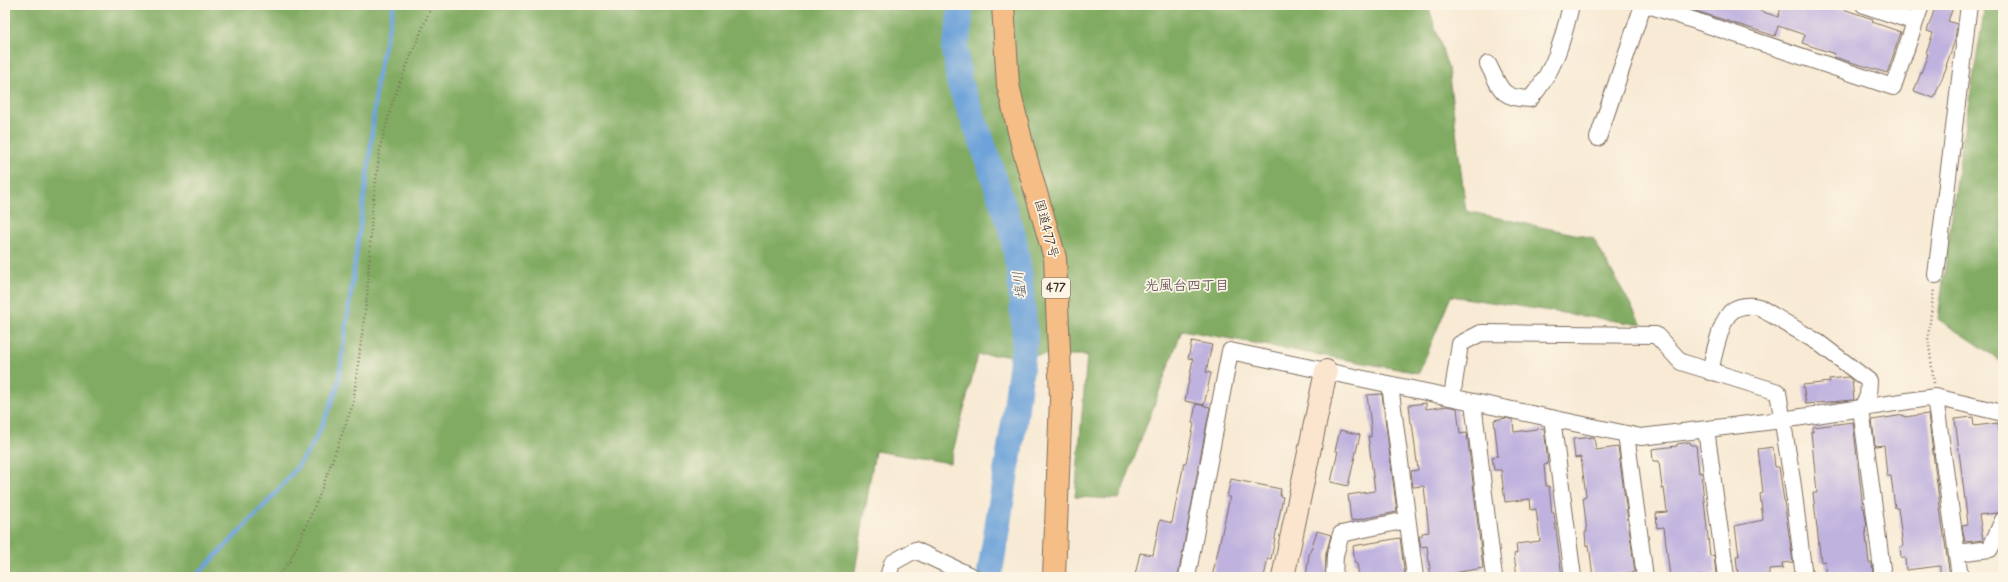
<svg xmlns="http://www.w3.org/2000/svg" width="2008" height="582" viewBox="0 0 2008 582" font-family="Mynerve,'Klee One',sans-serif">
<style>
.forest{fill:#81ab62;stroke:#5e6a40}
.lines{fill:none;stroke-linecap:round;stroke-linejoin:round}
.stream{stroke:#6ca2d9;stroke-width:4.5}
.river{stroke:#6ca2d9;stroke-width:26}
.building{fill:#c0b2df}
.street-casing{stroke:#7d6d5e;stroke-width:18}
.secondary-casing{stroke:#7d6d5e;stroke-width:24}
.highway-casing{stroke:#7d6d5e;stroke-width:24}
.path{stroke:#7d6d5e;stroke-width:2.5;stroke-dasharray:1 3;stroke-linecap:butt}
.street{stroke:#fff;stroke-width:16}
.secondary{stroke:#fbe5cf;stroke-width:22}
.highway{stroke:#f6be87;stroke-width:22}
.labels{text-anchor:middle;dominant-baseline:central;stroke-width:3.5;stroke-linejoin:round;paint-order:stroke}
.shield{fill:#fcf5e5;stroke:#75675a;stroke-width:1}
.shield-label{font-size:12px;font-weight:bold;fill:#3b2a1e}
.street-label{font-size:13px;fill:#3b2a1e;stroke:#fcf5e5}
.water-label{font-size:14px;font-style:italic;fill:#4c545f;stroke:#fcf5e5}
.neighbourhood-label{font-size:14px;font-weight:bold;fill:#6a5a62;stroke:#fcf5e5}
</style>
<rect width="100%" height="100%" fill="#fcf5e5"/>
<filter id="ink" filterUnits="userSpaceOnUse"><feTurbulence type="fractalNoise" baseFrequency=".025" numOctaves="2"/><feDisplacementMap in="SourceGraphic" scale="8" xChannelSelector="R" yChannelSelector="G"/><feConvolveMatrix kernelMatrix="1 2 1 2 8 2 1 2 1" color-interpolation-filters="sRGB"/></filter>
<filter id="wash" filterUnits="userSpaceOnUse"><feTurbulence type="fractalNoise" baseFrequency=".012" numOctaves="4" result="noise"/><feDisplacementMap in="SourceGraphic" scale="16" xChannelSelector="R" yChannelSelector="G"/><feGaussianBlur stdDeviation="0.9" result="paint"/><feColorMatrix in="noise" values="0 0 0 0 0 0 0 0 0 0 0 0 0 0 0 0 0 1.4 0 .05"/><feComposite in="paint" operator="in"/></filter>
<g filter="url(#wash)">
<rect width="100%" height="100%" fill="#f8ead4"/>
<path class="forest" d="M5,5H1428L1448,68L1466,211L1593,238L1642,325L1451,296L1419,373L1182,330L1119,499L1075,497L1087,355H978L950,463L875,451L854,577H5Z
M1984,5H2003V362L1938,319L1962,142L1983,20Z"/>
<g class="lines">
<path class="stream" d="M195,577C231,540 270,503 301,462C318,439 329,411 338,385L370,155L377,79L394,5"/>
<path class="river" d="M961,5L958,35L955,47L959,82L982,142L1013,235L1020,277L1025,337L1014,423L990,572"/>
</g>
<g id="blocks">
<path class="building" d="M1683,5H1743L1778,17L1782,5H1831L1873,19L1872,22L1901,32L1887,73L1834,57L1835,54L1802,43L1805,35L1778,26L1775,36L1683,7Z
M1936,5H1954L1948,21L1957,24L1955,40L1946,66H1947L1934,98L1914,91L1928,54L1926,53L1933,33L1927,31Z
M1192,341L1212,345L1206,372L1211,373L1204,405L1185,401L1193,359L1188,358Z
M1848,377L1852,380L1854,400L1806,404L1803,385L1830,382L1829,379Z
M1382,394L1397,512L1351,521L1348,495L1375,491L1368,436L1371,437V426L1367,395Z
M1426,403V409L1447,406L1457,408L1460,434L1467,433L1483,568L1431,577L1427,546L1421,547L1419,536H1422V533L1429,532L1424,486L1413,487L1411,471L1418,470L1412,423H1411L1409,405Z
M1196,404L1210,407L1178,577L1153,573L1152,577L1135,575L1140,553L1153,555L1160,520L1172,523L1184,463H1186L1194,424L1192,423Z
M1928,414L1941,515L1950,577H1940V566L1906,570L1905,558H1901L1900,547L1903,546L1898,508H1895L1891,476H1887L1884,445L1875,446L1872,420L1904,415V417Z
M1973,417L1974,426L1998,423L2003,456V506H2000L2001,511L1997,513L1979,515L1983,540L1965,542L1962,525L1968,524L1955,419Z
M1506,418L1513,420L1514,432L1544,428L1548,464L1544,465L1546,486H1549L1552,513H1554L1562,577H1517L1514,554L1517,553L1516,544L1540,541L1536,509L1531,510L1530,499L1505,502L1501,470H1494L1492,457L1498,456L1494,420Z
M1853,422L1863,508H1864L1867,527H1865L1869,563H1872L1873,577H1827L1825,561L1821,562L1813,493H1817L1811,432H1813V427Z
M1340,430L1360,435L1348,486L1331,482L1338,451H1335Z
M1594,437L1596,450L1618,447L1635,572L1611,575V577H1593L1589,545L1586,546L1585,532H1587L1583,497L1586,496L1581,457L1575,458L1573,439Z
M1690,442L1691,445H1696L1699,473L1701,472L1710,556L1714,555L1716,574L1691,577H1670L1664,527L1657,528L1656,513L1667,512L1664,488H1662L1659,461H1653L1652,449L1677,446V444Z
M1773,447L1775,467H1779L1793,562L1782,563L1783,568L1769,569V577H1738L1736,556H1739L1735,526L1763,520L1760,494L1763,493L1758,449Z
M1231,479L1281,489L1280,496L1283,497L1271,559L1268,558L1264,577H1212L1230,497H1227Z
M1317,531L1331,535L1326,554L1325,577H1306L1309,555Z
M1400,538L1405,577H1359L1357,563L1355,564L1353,546Z"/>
</g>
</g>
<g filter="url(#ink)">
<use href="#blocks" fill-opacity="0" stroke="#7d6d5e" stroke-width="1"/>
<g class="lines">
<g class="street-casing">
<path id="street" d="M1648,5L1893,87L1921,5
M1864,5L1915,22
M1488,64C1501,89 1500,98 1530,99C1554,72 1563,40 1571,5
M1598,138L1643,5
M1936,275L1969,5
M1710,372C1713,358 1721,319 1732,311C1740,305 1750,305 1759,307L1819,343L1869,381L1868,396L1861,409L1883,577
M1390,385L1415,577
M1452,397L1460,344L1481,333L1656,335L1681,362L1778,392L1793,486L1804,577
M1935,397L1960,577
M1473,402L1494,577
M1552,418L1573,577
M1706,429L1726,577
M1626,434L1645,577
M1957,553L1990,549L2003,520
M888,577L892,563L915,550L973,577
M1187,577L1230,351L1641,437L1782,420L1935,397L2003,413
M1334,577L1335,555L1341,534L1407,520"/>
</g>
<g class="secondary-casing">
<path id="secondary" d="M1283,577L1326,371"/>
</g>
<g class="highway-casing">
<path id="highway" d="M1003,5L1008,85L1023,148L1055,258L1061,398L1054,577"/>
</g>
<path class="path" d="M1934,383L1928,338L1934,288
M277,577L290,561L318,499L353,404L367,296L372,212L380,148L394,97L432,5"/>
<use href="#street" class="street"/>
<use href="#secondary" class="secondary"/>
<use href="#highway" class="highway"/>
</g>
</g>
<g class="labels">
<rect class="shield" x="1042" y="278" width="28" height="20" rx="3"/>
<g class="shield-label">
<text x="1056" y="288">477</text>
</g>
<g class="street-label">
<text transform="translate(1046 229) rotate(75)">国道477号</text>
</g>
<g class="water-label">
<text transform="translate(1020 285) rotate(-97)">塩川</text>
</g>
<g class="neighbourhood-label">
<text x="1187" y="286">光風台四丁目</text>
</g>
</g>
<rect width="2008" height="582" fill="none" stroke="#fcf5e5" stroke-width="20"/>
</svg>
